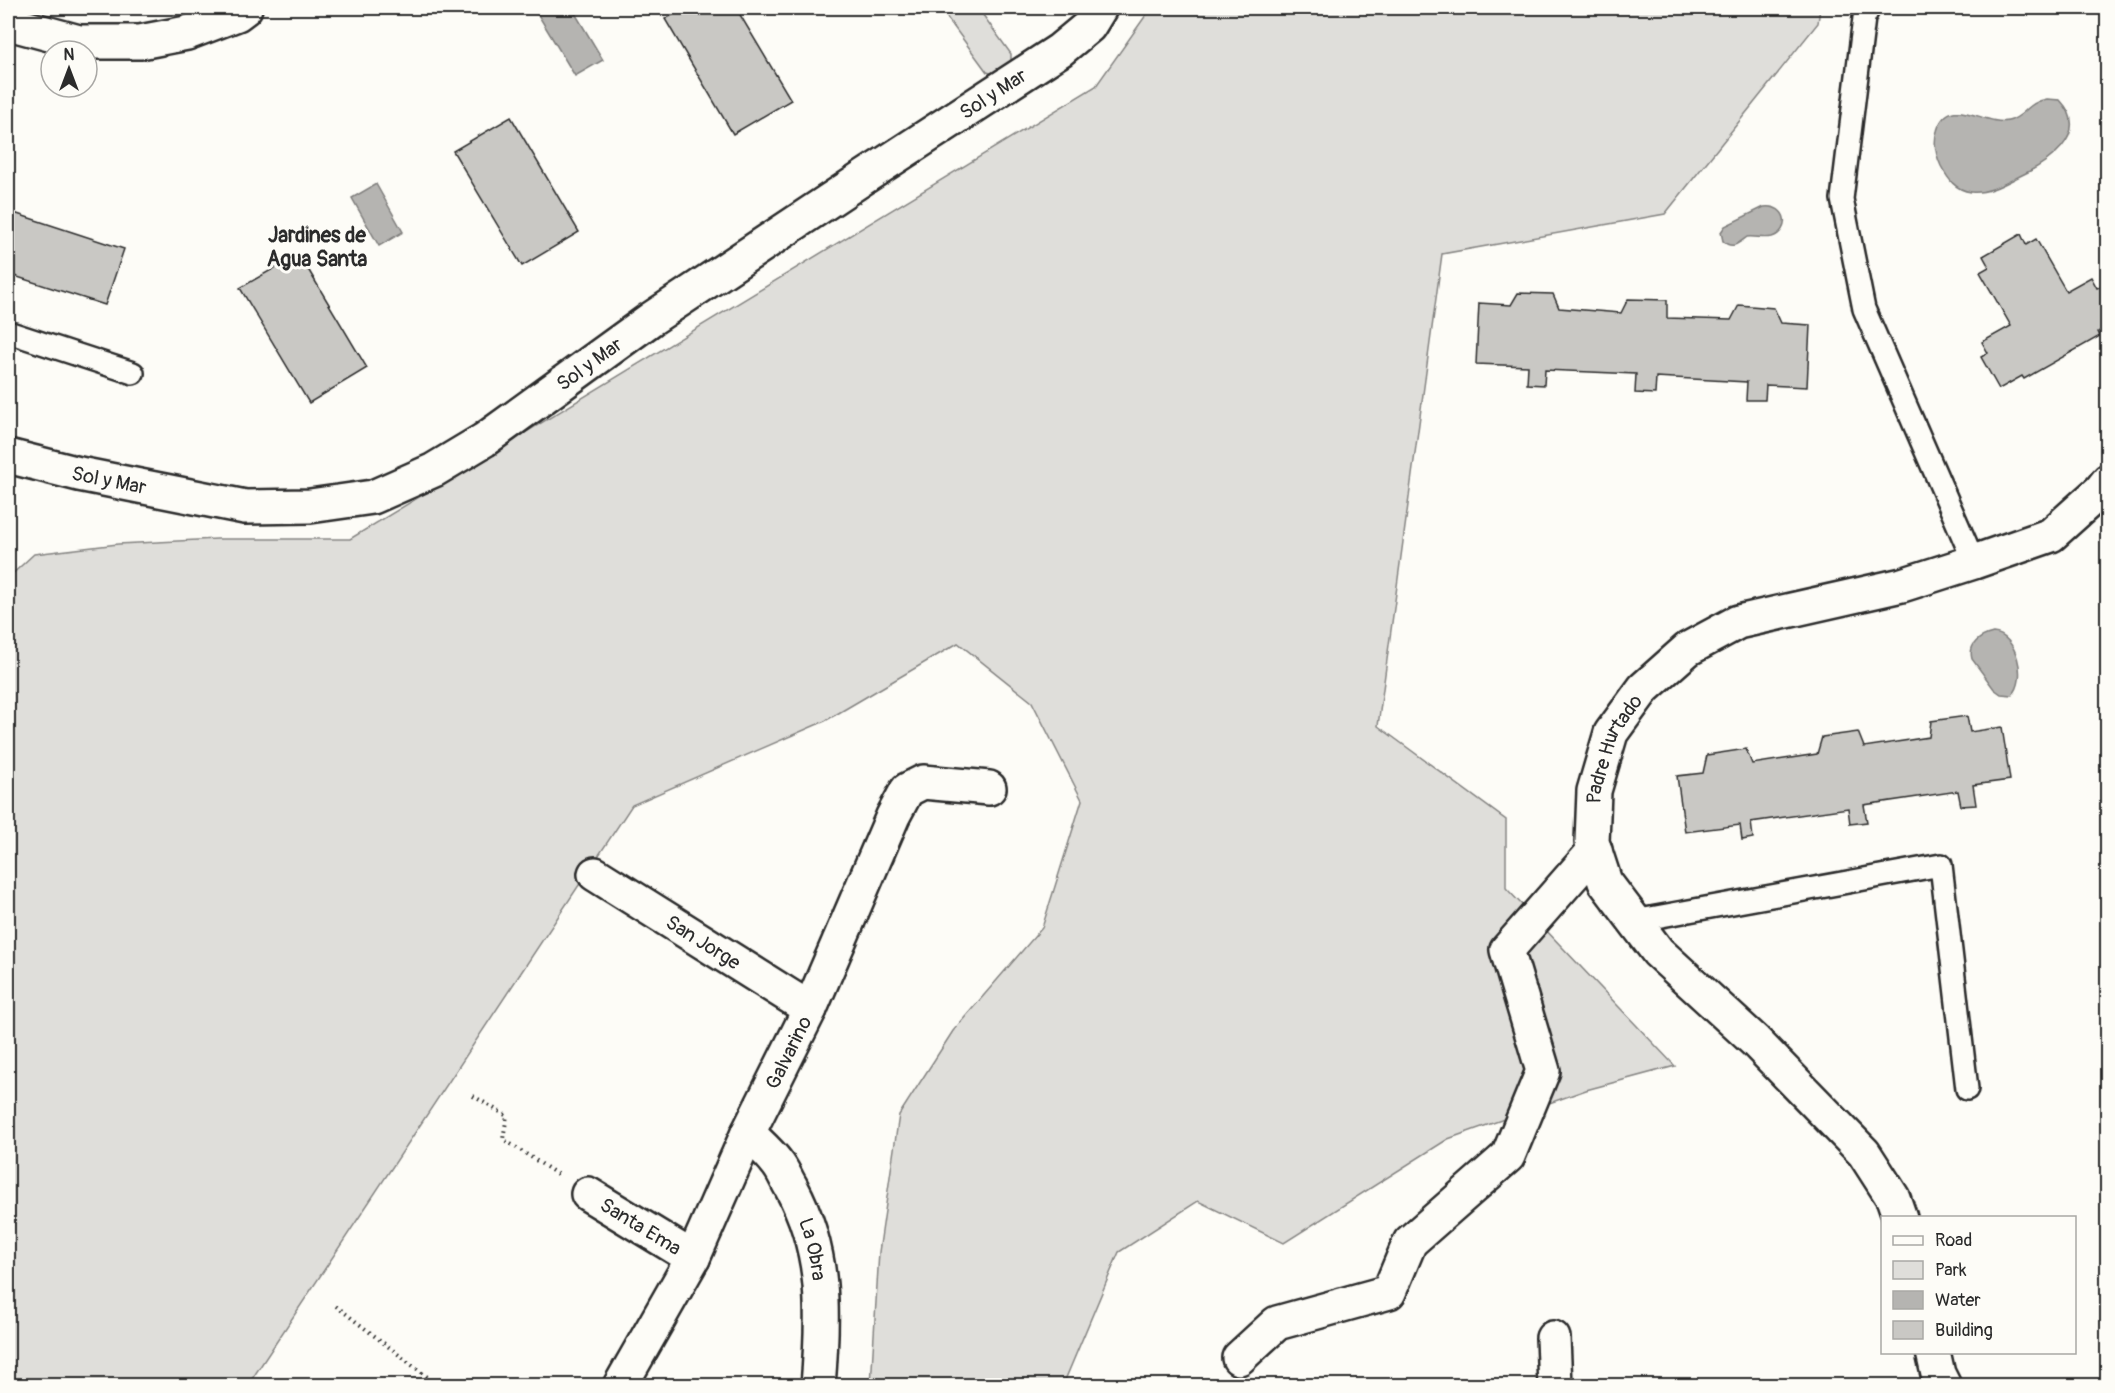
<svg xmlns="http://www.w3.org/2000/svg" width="2115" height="1393" viewBox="0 0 2115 1393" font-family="Pangolin,sans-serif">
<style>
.green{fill:#dfdeda;stroke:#858482;stroke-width:1.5}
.water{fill:#b5b4b1;stroke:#7e7d7b;stroke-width:1.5}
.building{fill:#c9c8c4;stroke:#2b2b2b;stroke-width:1.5}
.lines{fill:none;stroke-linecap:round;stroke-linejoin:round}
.service-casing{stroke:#2b2b2b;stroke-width:26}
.minor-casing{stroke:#2b2b2b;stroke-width:38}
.tertiary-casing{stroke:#2b2b2b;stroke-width:38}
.primary-casing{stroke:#2b2b2b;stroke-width:38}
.path{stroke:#2b2b2b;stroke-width:4;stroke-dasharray:1.5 4.5;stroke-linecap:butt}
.service{stroke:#fdfcf7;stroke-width:21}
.minor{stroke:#fdfcf7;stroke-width:33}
.tertiary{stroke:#fdfcf7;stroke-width:33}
.primary{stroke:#fdfcf7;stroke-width:33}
.labels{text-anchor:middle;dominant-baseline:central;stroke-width:6;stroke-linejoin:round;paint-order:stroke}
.street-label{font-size:20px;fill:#2b2b2b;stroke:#fdfcf7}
.neighbourhood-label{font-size:21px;font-weight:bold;fill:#2b2b2b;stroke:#fdfcf7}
</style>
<rect width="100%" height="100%" fill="#fdfcf7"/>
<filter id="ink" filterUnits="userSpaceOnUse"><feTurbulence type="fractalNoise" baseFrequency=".0167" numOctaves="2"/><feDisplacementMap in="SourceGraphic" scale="12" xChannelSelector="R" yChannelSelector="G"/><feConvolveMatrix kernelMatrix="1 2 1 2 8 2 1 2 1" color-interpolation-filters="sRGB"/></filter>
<g filter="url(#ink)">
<path class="green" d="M940,8H978L1011,54V62L994,74L987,72Z
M1151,8H1820L1818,23L1665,214L1442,254L1378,726L1506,820V888L1675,1066L1586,1090L1448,1139L1284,1243L1198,1201L1119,1252L1063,1385H871L879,1252L899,1115L953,1031L1042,928L1082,800L1032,702L958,643L825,721L632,805L248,1385L8,1386V578L34,554L118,544L217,539H350L1096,86Z"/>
<path class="water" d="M534,8H572L603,60L575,76Z
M2047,99L2060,100C2093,135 2046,164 2018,177C2004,184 1988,194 1971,192C1955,190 1948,179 1941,166C1936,155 1933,143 1937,131C1949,91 1983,126 2008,121C2024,118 2027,102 2047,99Z
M376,184L403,232L379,246L352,198Z
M1764,207C1788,204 1791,231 1772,237C1764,239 1755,236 1747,237C1739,243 1732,250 1723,241L1721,232L1725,226Z
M1993,633C2017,634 2028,680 2012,695L2001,694L1994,689L1972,659C1968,644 1980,636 1993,633Z"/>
<path class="building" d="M685,8H736L791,100L733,134L665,19Z
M511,117L579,232L522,266L453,151Z
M8,211L124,249L105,305L8,274Z
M2021,234L2026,245L2036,239L2066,291L2091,277L2097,288L2108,283V326L2098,332L2100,336L2024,379L2022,376L1999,389L1981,357L1988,353L1982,342L2011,326L1980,272L1989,267L1983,256Z
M299,254L367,368L309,403L240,288Z
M1518,293L1553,294L1559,308L1621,313L1628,299L1667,300V318L1731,320L1739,305L1774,308L1781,323L1810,325L1807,387L1766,385L1765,400H1746L1747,382L1656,377L1655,394L1635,393L1636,374L1545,370L1544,385L1527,384L1528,366L1476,364L1479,303L1511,305Z
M1967,716L1970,732L2002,727L2010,780L1973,785L1976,805L1961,806L1958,791L1864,805L1867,822L1850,824L1848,808L1751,822L1753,838L1742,840L1740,825L1685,832L1677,776L1703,773L1707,755L1746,749L1752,764L1817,754L1822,737L1858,732L1864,747L1929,737L1931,721Z"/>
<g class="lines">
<g class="service-casing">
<path id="service" d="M1869,8L1864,18L1842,199L1864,309L1974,562
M8,332L133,373
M1634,921L1941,865L1967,1089"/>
</g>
<g class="minor-casing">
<g id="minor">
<path id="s1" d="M8,456L79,474L245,507L310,506L373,497L434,470L484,440L651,319L866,176L1060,50L1089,26L1100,8"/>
<path id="s2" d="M595,874L810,1009"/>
<path id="s3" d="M748,1133C758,1143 769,1152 777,1163C783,1170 786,1179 791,1187C826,1252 824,1314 818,1386"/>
<path id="s4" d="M588,1194L693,1258"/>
<path d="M1553,1338L1555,1386"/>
<path d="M1239,1358L1277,1323L1389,1292L1410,1242L1508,1156L1543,1071L1507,950L1595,850"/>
<path id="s5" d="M620,1386L693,1258L748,1133L810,1009L893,816L907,790L923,782L989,788"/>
</g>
</g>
<g class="tertiary-casing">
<g id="tertiary">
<path id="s6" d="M1900,1218L1893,1198L1864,1153L1755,1041L1658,952L1605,882L1592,842L1594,791L1611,733L1644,688L1688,649L1738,622L1902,585L1974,562L2051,535L2100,491L2108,481"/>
<path d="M1933,1352L1938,1374L1944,1386"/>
</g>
</g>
<g class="primary-casing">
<path id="primary" d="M8,20L16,25L79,42H140L187,33L237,14L245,8"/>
</g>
<path class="path" d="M473,1096L507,1116L503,1139L560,1176
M336,1306L439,1386"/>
<use href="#service" class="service"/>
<use href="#minor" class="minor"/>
<use href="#tertiary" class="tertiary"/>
<use href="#primary" class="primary"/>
</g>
</g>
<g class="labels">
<g class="street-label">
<text stroke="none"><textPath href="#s1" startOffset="1112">Sol y Mar</textPath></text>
<text stroke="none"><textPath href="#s1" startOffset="626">Sol y Mar</textPath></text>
<text stroke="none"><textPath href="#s1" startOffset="104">Sol y Mar</textPath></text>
<text stroke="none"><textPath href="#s6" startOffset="590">Padre Hurtado</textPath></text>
<text stroke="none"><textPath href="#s2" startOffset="128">San Jorge</textPath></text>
<text stroke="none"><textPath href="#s5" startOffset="374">Galvarino</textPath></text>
<text stroke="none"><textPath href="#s4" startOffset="62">Santa Ema</textPath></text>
<text stroke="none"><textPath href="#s3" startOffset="136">La Obra</textPath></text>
</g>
<g class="neighbourhood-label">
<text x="317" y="235">Jardines de<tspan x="317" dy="24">Agua Santa</tspan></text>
</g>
</g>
<rect width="2115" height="1393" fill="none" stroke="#fdfcf7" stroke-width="30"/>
<rect x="15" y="15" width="2085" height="1363" fill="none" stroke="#2b2b2b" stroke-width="2" filter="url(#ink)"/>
<rect x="1881" y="1216" width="195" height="138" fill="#fdfcf7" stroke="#a9a8a5" stroke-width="1.5"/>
<rect x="1893" y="1236" width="30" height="9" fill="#fdfcf7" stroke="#a9a8a5" stroke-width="1.5"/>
<text x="1935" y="1246" font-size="18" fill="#2b2b2b">Road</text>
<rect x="1893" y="1261" width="30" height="18" fill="#dfdeda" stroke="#a9a8a5" stroke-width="1.5"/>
<text x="1935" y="1276" font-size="18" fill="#2b2b2b">Park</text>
<rect x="1893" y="1291" width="30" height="18" fill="#b5b4b1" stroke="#a9a8a5" stroke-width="1.5"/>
<text x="1935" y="1306" font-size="18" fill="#2b2b2b">Water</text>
<rect x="1893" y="1321" width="30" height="18" fill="#c9c8c4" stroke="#a9a8a5" stroke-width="1.5"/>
<text x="1935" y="1336" font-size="18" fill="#2b2b2b">Building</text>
<g transform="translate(69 69)"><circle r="28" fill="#fdfcf7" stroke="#a9a8a5" stroke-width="1.5"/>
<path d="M0-4.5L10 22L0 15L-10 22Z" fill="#2b2b2b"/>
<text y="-9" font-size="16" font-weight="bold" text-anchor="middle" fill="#2b2b2b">N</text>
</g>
</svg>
